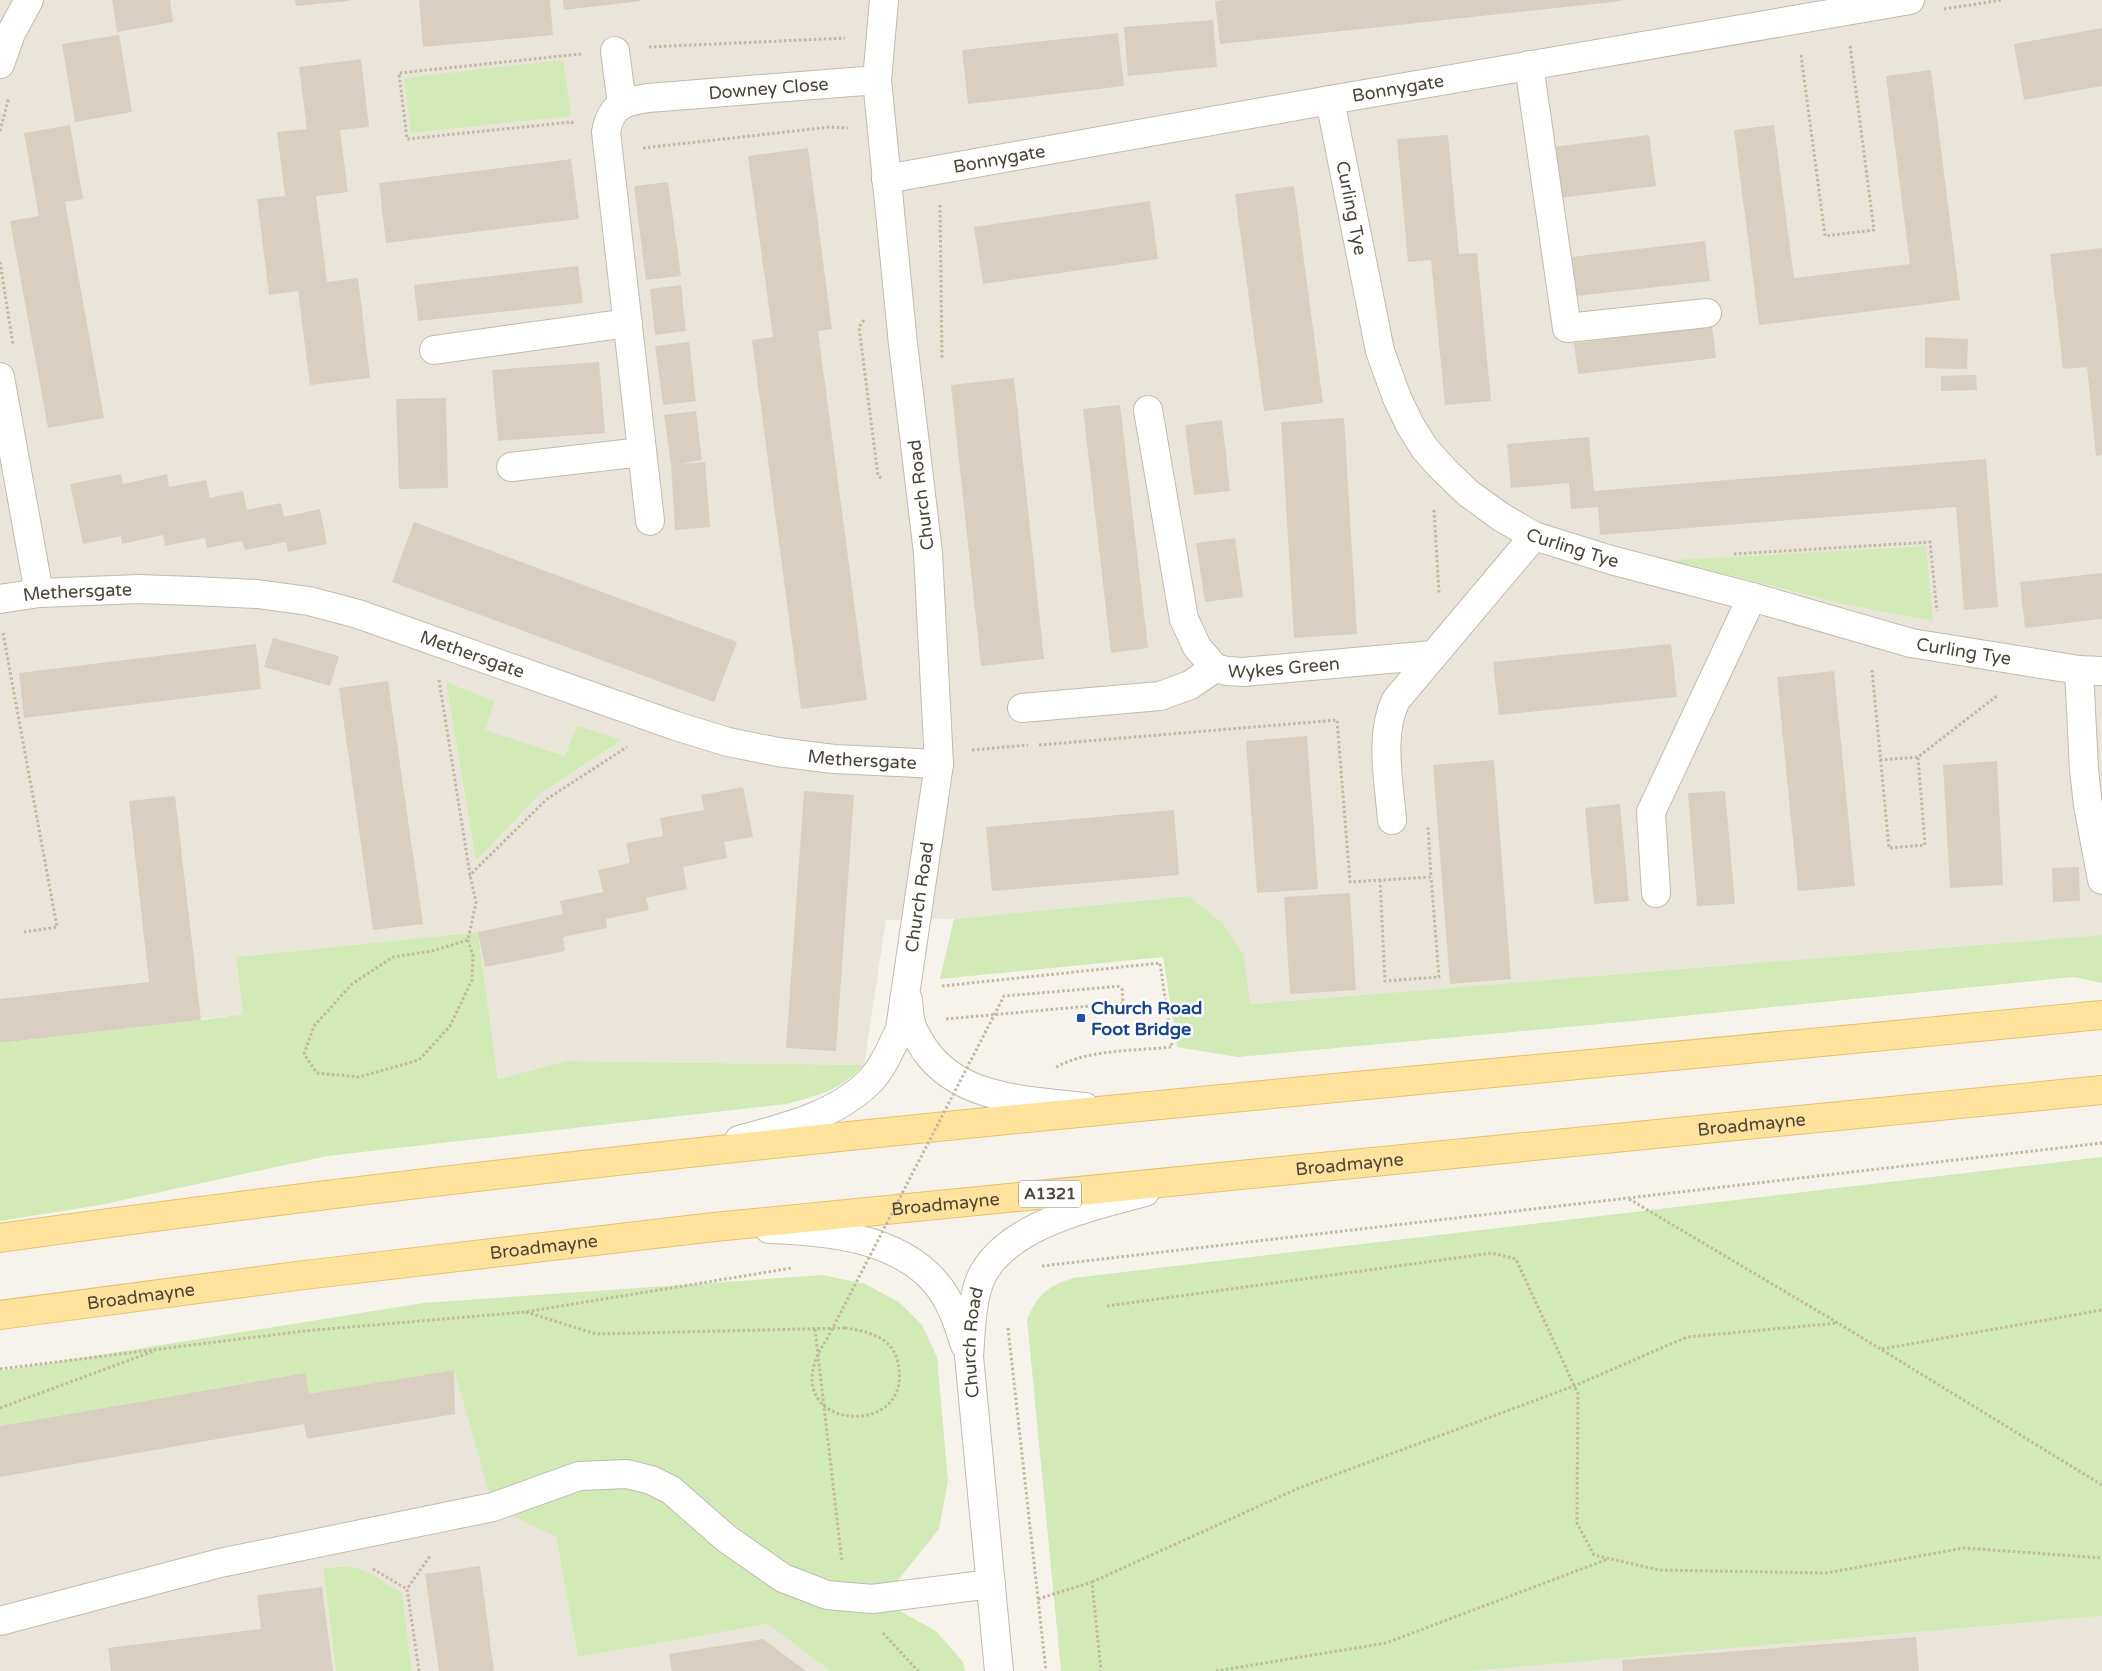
<svg xmlns="http://www.w3.org/2000/svg" width="2102" height="1671" viewBox="0 0 2102 1671" font-family="'Varela Round',sans-serif">
<style>
.residential{fill:#eae5da;fill-rule:evenodd}
.green{fill:#d2eab5}
.building{fill:#d8cfc1}
.lines{fill:none;stroke-linecap:round;stroke-linejoin:round}
.minor-casing{stroke:#c2bbae;stroke-width:30}
.major-casing{stroke:#e6c16a;stroke-width:30}
.path{stroke:#c4b79f;stroke-width:3;stroke-dasharray:2.5 2.5;stroke-linecap:butt}
.minor{stroke:#fff;stroke-width:28}
.major{stroke:#ffe39c;stroke-width:28}
.path-bridge{stroke:#c4b79f;stroke-width:3;stroke-dasharray:2.5 2.5;stroke-linecap:butt}
.transit-dot{fill:#1a4fb4;stroke:#fff;stroke-width:2}
.labels{text-anchor:middle;dominant-baseline:central;stroke-width:5;stroke-linejoin:round;paint-order:stroke}
.shield{fill:#fff;stroke:#817c74;stroke-width:1}
.shield-label{font-size:16px;font-weight:bold;fill:#4b4439}
.street-label{font-size:18px;fill:#4b4439;stroke:#fff}
.transit-label{font-size:18px;font-weight:bold;fill:#164399;stroke:#fff;text-anchor:start}
</style>
<rect width="100%" height="100%" fill="#f6f3ec"/>
<path class="residential" d="M0,0H2102V935L1250,1004L1244,955L1189,896L954,919L886,920L864,1065L573,1061L498,1079L478,932L236,957L243,1014L0,1042ZM1926,546L1839,603L1671,561V560ZM446,682L495,701L484,730L565,756L622,741L541,793L476,861Z
M454,1370L493,1507L556,1537L578,1657L768,1624L830,1671H412L402,1593L352,1566L323,1568L336,1671H0V1426L305,1373Z
M2102,1616V1671H1471Z"/>
<path class="green" d="M563,60L571,116L411,133L404,78Z
M1926,546L1933,621L1839,603L1669,560Z
M446,682L495,701L485,730L565,756L577,726L623,740L541,793L476,861Z
M1189,896L1224,925L1244,955L1250,1004L2102,935V983L2073,977L1633,1021L1238,1057L1177,1047L1163,957L940,979L954,919Z
M478,932L498,1079L568,1061L864,1065C839,1091 820,1095 787,1104L327,1156L100,1205L0,1221V1043L201,1020L243,1014L236,957Z
M2102,1157V1616L1471,1671H1061L1027,1319C1039,1294 1046,1287 1073,1278Z
M823,1275L865,1284L899,1302L922,1325L937,1357L948,1481L939,1529L895,1584L898,1610L936,1631L963,1662L965,1671H830L768,1624L578,1657L556,1537L493,1507L454,1370L309,1394L304,1373L0,1426V1371L423,1303Z
M352,1566L371,1574L402,1593L412,1671H336L323,1568Z"/>
<path class="building" d="M112,0H170L173,22L117,32Z
M295,0H349L350,1L296,6Z
M419,0H550L553,35L423,47Z
M563,0H641V1L564,10Z
M1224,0H1621L1622,1L1220,44L1215,1Z
M1213,20L1217,67L1128,76L1124,27Z
M2102,28V86L2024,100L2014,44Z
M1118,33L1124,86L968,104L962,50Z
M119,35L132,112L75,122L62,44Z
M361,59L369,127L340,130L348,192L316,196L327,282L358,278L370,378L310,385L298,291L269,295L257,199L285,196L277,132L307,129L299,67Z
M1931,70L1960,300L1759,325L1734,130L1774,125L1794,278L1910,264L1886,76Z
M70,125L83,199L65,202L104,418L48,428L10,221L39,216L24,133Z
M1448,135L1459,254L1477,253L1491,401L1445,405L1431,260L1408,262L1397,139Z
M1649,135L1656,186L1559,198L1553,147Z
M808,148L832,329L818,331L867,700L801,709L752,340L773,337L748,156Z
M571,159L579,219L386,243L379,183Z
M668,182L681,276L646,280L634,186Z
M1294,186L1323,403L1264,411L1235,194Z
M1150,201L1158,259L983,284L974,227Z
M1705,241L1710,281L1576,296L1571,257Z
M2102,248V455L2096,456L2087,367L2063,369L2050,254Z
M578,266L583,303L418,321L414,285Z
M681,285L686,331L655,335L650,289Z
M1712,326L1716,358L1578,374L1574,343Z
M1925,337L1968,339L1967,369L1925,368Z
M689,342L696,401L663,405L655,346Z
M599,362L605,433L498,441L492,370Z
M1976,375L1977,390L1941,391V376Z
M1014,378L1044,659L981,666L951,385Z
M446,398L448,488L399,489L396,399Z
M1120,405L1148,648L1111,653L1083,409Z
M696,411L702,460L680,464L705,462L710,527L675,530L671,464L664,415Z
M1344,418L1357,634L1294,638L1281,422Z
M1222,420L1230,491L1194,495L1185,425Z
M1589,437L1594,491L1986,459L1998,607L1964,610L1956,507L1600,535L1598,507L1571,509L1569,483L1511,488L1507,444Z
M121,474L123,484L167,474L169,487L206,480L210,498L243,491L247,510L281,503L284,517L320,509L327,544L288,552L286,542L245,550L242,541L207,548L205,538L165,546L163,535L122,544L121,536L83,544L70,484Z
M414,522L737,642L714,702L392,582Z
M1235,538L1243,597L1205,602L1196,543Z
M2102,573V619L2025,628L2020,582Z
M273,638L339,656L330,686L264,667Z
M256,644L261,689L24,718L19,673Z
M1671,644L1677,697L1499,715L1493,662Z
M1834,671L1855,886L1798,891L1777,677Z
M388,681L423,924L373,930L339,688Z
M1307,736L1318,889L1257,893L1246,741Z
M1494,760L1511,979L1450,984L1433,765Z
M1997,761L2003,885L1950,888L1943,765Z
M743,787L753,837L724,842L727,858L683,867L687,889L646,898L649,910L606,919L607,928L563,937L565,951L485,967L478,932L563,914L560,901L603,892L598,870L630,863L626,843L663,836L660,818L704,810L701,795Z
M804,791L854,795L836,1051L786,1048Z
M1725,791L1735,904L1697,906L1688,793Z
M175,796L201,1020L0,1043V999L149,982L129,801Z
M1620,804L1629,901L1594,904L1585,808Z
M1174,810L1179,875L992,891L986,827Z
M2079,867L2080,901L2053,902L2052,868Z
M1350,893L1356,990L1290,994L1284,897Z
M454,1370L455,1414L307,1439L304,1424L0,1477V1426L305,1373L309,1394Z
M480,1566L494,1671H439L425,1574Z
M322,1587L333,1671H111L108,1648L261,1629L257,1595Z
M1916,1637L1919,1671H1623L1622,1660Z
M763,1639L806,1671H672L669,1654Z"/>
<g class="lines">
<g class="minor-casing">
<g id="minor">
<path d="M615,51L622,104"/>
<path d="M0,64L11,33L29,0"/>
<path d="M1529,65L1567,328L1707,313"/>
<path id="s1" d="M1330,100L1380,351L1397,398L1410,425L1425,449L1444,470L1468,493L1501,517L1534,536L1611,560L1752,597L1911,643L2079,670L2102,671"/>
<path id="s2" d="M886,179L1330,100L1910,0"/>
<path d="M434,350L628,323"/>
<path d="M0,377L39,593"/>
<path d="M1148,410L1184,619L1197,647L1215,668"/>
<path d="M511,467L642,452"/>
<path id="s3" d="M650,521L606,132C611,105 623,102 648,98L877,80"/>
<path id="s4" d="M0,599L39,593L139,589L193,591L257,594L309,601L358,614L676,726L728,742L778,752L834,759L939,764"/>
<path d="M2079,670L2084,770L2088,805L2102,880"/>
<path id="s5" d="M1022,708L1160,696L1190,685L1215,668L1227,671L1243,672L1433,655"/>
<path d="M1392,820C1389,782 1379,734 1396,700L1534,536"/>
<path d="M1656,893L1651,812L1752,597"/>
<path d="M908,1000C909,1008 909,1016 911,1023C913,1032 920,1042 925,1050C961,1101 1029,1100 1085,1107"/>
<path id="s6" d="M739,1140C783,1128 835,1116 869,1082C883,1068 891,1048 900,1029L939,764L928,553L903,344L877,80L884,0"/>
<path d="M769,1229C826,1231 897,1237 936,1283C951,1301 958,1323 965,1345"/>
<path d="M0,1621L220,1563L493,1507L579,1476L627,1474L651,1480L671,1490L727,1539L783,1578L827,1595L872,1599L991,1584"/>
<path id="s7" d="M999,1671L969,1356C971,1331 971,1304 980,1280C1003,1225 1093,1206 1145,1192"/>
</g>
</g>
<g class="major-casing">
<g id="major">
<path d="M0,1238C698,1140 1401,1084 2102,1015"/>
<path id="s8" d="M0,1315L296,1276L714,1227L2102,1090"/>
</g>
</g>
<path class="path" d="M1944,9L2002,0
M649,47L845,38
M1801,55L1825,236L1874,230L1850,45
M572,124V122L407,139L399,73L581,54
M0,131L9,97
M643,148L830,127L848,128
M940,205L942,359
M0,262L13,345
M864,320L859,327L878,476L883,479
M1434,510L1439,593
M1734,554L1930,542L1937,611
M3,633L57,927L24,932
M1872,670L1889,848L1925,845L1918,757L1998,695
M439,680L470,875L547,799L627,747
M1039,745L1337,720L1350,882L1431,877L1428,826
M972,750L1028,745
M1880,760L1918,757
M1380,880L1385,981L1439,977L1431,877
M468,940L473,956L472,980L450,1026L419,1060L359,1077L317,1073L304,1054L314,1026L352,984L393,957L432,951L468,940L476,902L470,875
M942,986L1160,963L1172,1047C1135,1051 1087,1049 1055,1068
M946,1019L1123,1003L1122,986
M1629,1199L1838,1323L2102,1485
M1042,1266L2102,1143
M1107,1306L1492,1253L1516,1259L1578,1394L1577,1523L1594,1555L1659,1570L1826,1573L1964,1548L2102,1558
M526,1312L596,1334L845,1328
M1008,1328L1046,1671
M815,1329L842,1562
M1882,1349L2102,1310
M0,1369L304,1331L525,1312L792,1268
M0,1408L154,1351
M373,1569L407,1589
M1092,1582L1299,1488L1574,1386L1687,1337L1838,1323
M1038,1599L1092,1582L1101,1671
M883,1633L918,1671
M419,1671L407,1589L430,1556
M1216,1671L1386,1643L1608,1559"/>
<use href="#minor" class="minor"/>
<use href="#major" class="major"/>
<path class="path-bridge" d="M845,1328C866,1331 890,1336 897,1359C921,1445 764,1431 827,1339L1004,996L1122,986"/>
</g>
<rect class="transit-dot" x="1076" y="1013" width="10" height="10" rx="2.5"/>
<g class="labels">
<rect class="shield" x="1019" y="1180.5" width="62" height="27" rx="4"/>
<g class="shield-label">
<text x="1050" y="1194">A1321</text>
</g>
<g class="street-label">
<text stroke="none"><textPath href="#s2" startOffset="520">Bonnygate</textPath></text>
<text stroke="none"><textPath href="#s3" startOffset="572">Downey Close</textPath></text>
<text stroke="none"><textPath href="#s2" startOffset="115">Bonnygate</textPath></text>
<text stroke="none"><textPath href="#s1" startOffset="110">Curling Tye</textPath></text>
<text transform="translate(921 495) rotate(-97)">Church Road</text>
<text stroke="none"><textPath href="#s1" startOffset="545">Curling Tye</textPath></text>
<text stroke="none"><textPath href="#s4" startOffset="78">Methersgate</textPath></text>
<text stroke="none"><textPath href="#s1" startOffset="950">Curling Tye</textPath></text>
<text stroke="none"><textPath href="#s4" startOffset="482">Methersgate</textPath></text>
<text stroke="none"><textPath href="#s5" startOffset="270">Wykes Green</textPath></text>
<text stroke="none"><textPath href="#s4" startOffset="888">Methersgate</textPath></text>
<text stroke="none"><textPath href="#s6" startOffset="339">Church Road</textPath></text>
<text stroke="none"><textPath href="#s8" startOffset="1762">Broadmayne</textPath></text>
<text stroke="none"><textPath href="#s8" startOffset="1358">Broadmayne</textPath></text>
<text stroke="none"><textPath href="#s8" startOffset="952">Broadmayne</textPath></text>
<text stroke="none"><textPath href="#s8" startOffset="548">Broadmayne</textPath></text>
<text stroke="none"><textPath href="#s8" startOffset="142">Broadmayne</textPath></text>
<text stroke="none"><textPath href="#s7" startOffset="330">Church Road</textPath></text>
</g>
<g class="transit-label">
<text x="1091" y="1008">Church Road<tspan x="1091" dy="21">Foot Bridge</tspan></text>
</g>
</g>
</svg>
